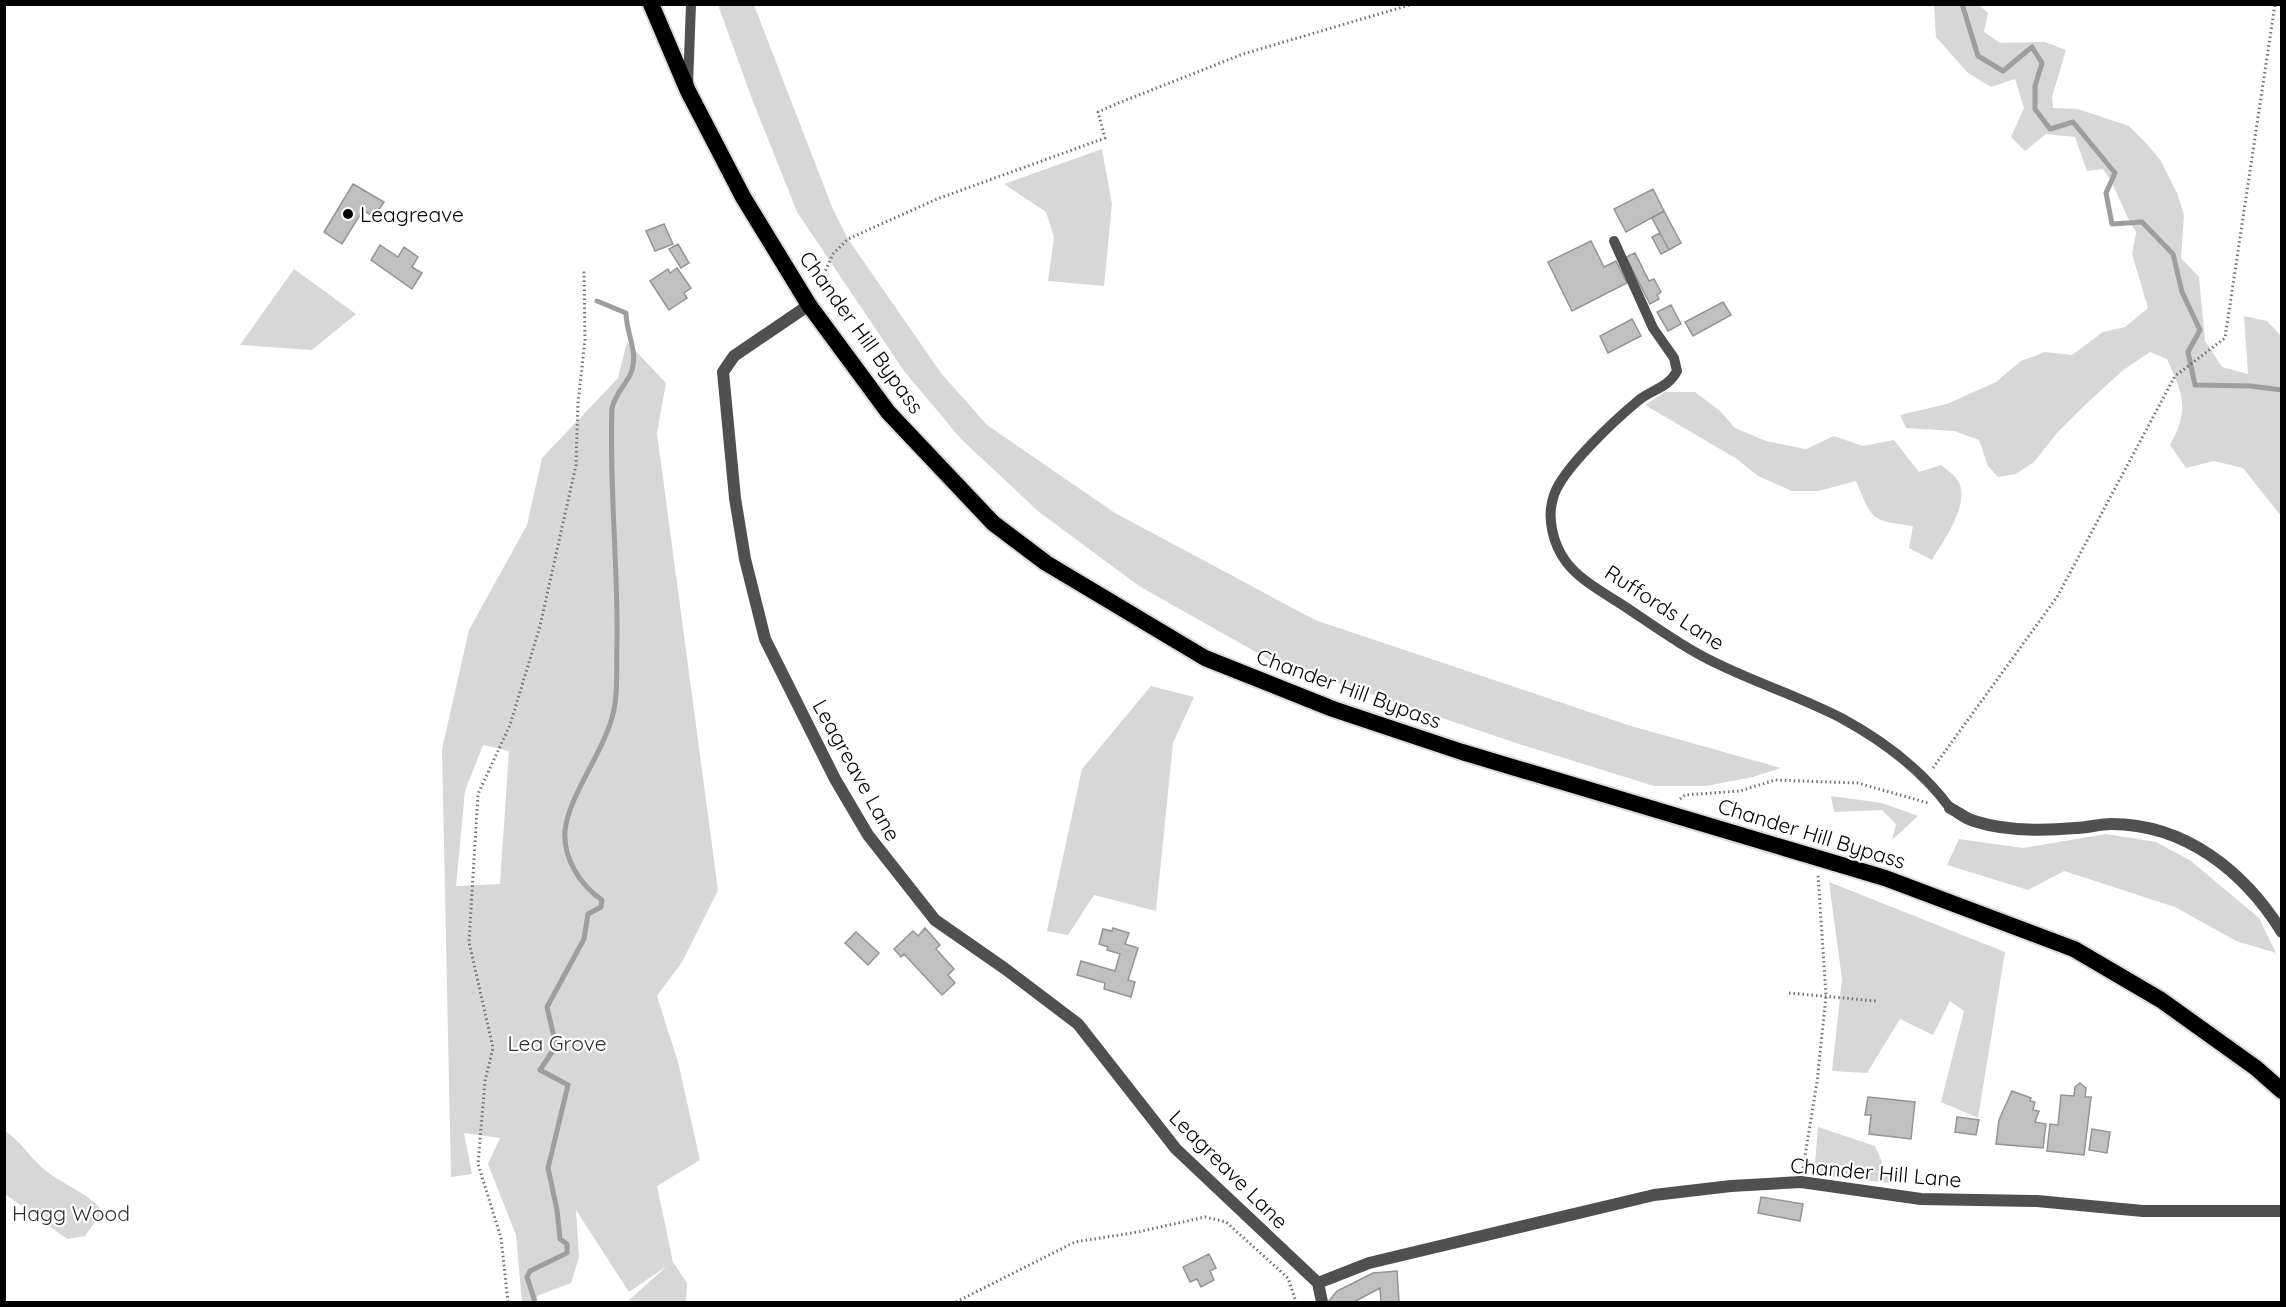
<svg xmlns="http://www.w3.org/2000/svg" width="2286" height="1307" viewBox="0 0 2286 1307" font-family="Quicksand,sans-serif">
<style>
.green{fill:#d7d7d7;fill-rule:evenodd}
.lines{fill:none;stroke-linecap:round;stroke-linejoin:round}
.stream{stroke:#9e9e9e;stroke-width:5}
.building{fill:#c0c0c0;stroke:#949494;stroke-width:1.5}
.trunk-casing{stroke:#dbdbdb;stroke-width:20}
.path{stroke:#727272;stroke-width:3;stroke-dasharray:1.5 3;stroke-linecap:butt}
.service{stroke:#505050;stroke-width:10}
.minor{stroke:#505050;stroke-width:12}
.trunk{stroke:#000;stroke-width:16}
.poi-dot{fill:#000;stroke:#fff;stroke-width:2}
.labels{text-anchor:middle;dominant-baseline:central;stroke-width:4.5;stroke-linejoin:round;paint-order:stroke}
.poi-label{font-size:21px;fill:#000;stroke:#fff;text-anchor:start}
.street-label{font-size:21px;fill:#000;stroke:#fff}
.park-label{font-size:21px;fill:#2e2e2e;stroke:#fff}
</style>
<rect width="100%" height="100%" fill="#fff"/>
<path class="green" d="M718,5H754L832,207L848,239L941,373L987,425L1115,513L1315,620L1631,726L1781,768L1753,777L1706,786H1654L1519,744L1270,660L1139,586L1039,512L961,439L904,371L797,212L752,99Z
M1934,5H1979L1988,13L1984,32L2000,43L2045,42L2066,50L2052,97L2053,108L2078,109L2129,126L2146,143L2161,161L2177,193L2184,215L2181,258L2199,277L2205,341L2222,367L2248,374L2244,316L2267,321L2281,336V516L2243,468L2214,461L2186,468L2170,445C2190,408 2183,395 2167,359L2150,352L2122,371L2084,406L2057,433L2034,462L2016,474L1998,477L1988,466L1979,440L1954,431L1906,428L1900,415L1947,404L1996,382L2021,361L2045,352L2072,355L2103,332L2125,327L2148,308L2132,254L2136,232C2122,211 2118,189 2103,169L2087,171L2075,137L2046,134L2025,151L2011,137L2024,108L2015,79L1991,87L1968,73L1936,37Z
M1102,149L1112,204L1104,286L1048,281L1054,237L1046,212L1004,184Z
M294,269L356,314L312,350L240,345Z
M627,342L666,383L657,433L718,890L682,962L657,996L678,1062L700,1160L657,1186L673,1262L687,1283L686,1302H627L667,1266L629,1292L576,1210L579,1257L571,1283L537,1296V1302H522L516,1235L488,1164L500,1138L464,1133L472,1174L451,1177L442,749L469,630L527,525L542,458L618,378ZM483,745L509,751L500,884L456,886L465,791Z
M1665,392H1695L1720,411L1735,428L1766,441L1806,449L1834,436L1863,446L1894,440L1919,472L1941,465C1946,469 1952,473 1956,478C1974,500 1943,541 1932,560L1909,548L1913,526C1870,520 1873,521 1856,481L1818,491H1792L1758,476L1737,459L1645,405Z
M1151,686L1194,697L1173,743L1156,911L1094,895L1068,935L1047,931L1082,769Z
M1831,796L1882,803L1918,816L1892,840L1896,824L1882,810L1834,812Z
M2106,834L2156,842L2191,861L2259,918L2276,953L2236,941L2175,907L2064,871L2028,890L1947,865L1959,839L2023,848Z
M1829,882L2005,952L1978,1118L1941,1102L1964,1011L1950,1001L1933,1035L1900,1019L1867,1073L1832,1071L1842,979Z
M1818,1127L1875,1146L1891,1183L1814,1175Z
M5,1131C21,1141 30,1158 45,1170C65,1186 85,1191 103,1211L85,1236L67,1239L5,1194Z"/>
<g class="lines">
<path class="stream" d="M1962,4L1978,56L2003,71L2032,47L2042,63L2035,86V109L2050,129L2073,122L2115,173L2106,193L2112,224L2142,222L2173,254L2182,292L2200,330L2188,352L2195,385L2250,386L2282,390
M535,1302L527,1277L530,1271L567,1253V1244L560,1239L557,1210L548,1168L568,1085L540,1070L556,1046L547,1007L584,939L588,914L601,907L602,900C580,885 563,858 565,831C569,792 609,747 615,704C618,683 616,661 617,640C618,563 609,486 612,408C616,391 629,382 632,370C638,351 626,332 626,313L597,301"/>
</g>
<path class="building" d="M353,184L384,202L374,217L363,210L342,244L324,232Z
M1653,189L1664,211L1626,232L1614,209Z
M1664,211L1681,243L1669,250L1652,218Z
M664,224L673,244L655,251L646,231Z
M1660,233L1669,250L1661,254L1652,237Z
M1591,241L1604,267L1616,261L1627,283L1572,311L1548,262Z
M678,244L689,263L681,268L669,249Z
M380,245L398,257L404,247L418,257L412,267L422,273L412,289L371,260Z
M1635,253L1649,281L1654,279L1661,292L1657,295L1659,299L1650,304L1626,257Z
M677,268L691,288L684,293L687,298L669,310L650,281L668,269L670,273Z
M1723,302L1731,315L1693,336L1685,322Z
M1671,305L1681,324L1668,331L1657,312Z
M1632,319L1641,336L1608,353L1600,336Z
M925,928L940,945L936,949L954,969L948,975L955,983L942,995L904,954L901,957L894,949L913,931L918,936Z
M1113,928L1129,933L1125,944L1138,948L1128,980L1135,982L1131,997L1104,989L1105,983L1077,975L1081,961L1115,971L1120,954L1107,950L1108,947L1099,944L1103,929L1112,931Z
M856,932L879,953L868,965L845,943Z
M2080,1083L2086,1088L2085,1097H2091L2084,1155L2047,1151L2050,1124L2058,1125L2061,1095L2074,1096L2075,1087Z
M2012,1091L2031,1098L2030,1101L2035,1102L2033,1110L2039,1111L2035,1122L2046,1124L2043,1148L1996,1144L1999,1120Z
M1868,1097L1915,1102L1911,1139L1869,1134L1871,1115H1865Z
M1957,1117L1979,1120L1976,1135L1955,1132Z
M2092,1129L2110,1132L2107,1153L2089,1150Z
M1761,1197L1803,1204L1800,1221L1758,1213Z
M1209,1254L1216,1268L1210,1271L1214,1280L1201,1287L1197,1279L1190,1282L1183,1267Z
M1397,1271L1399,1302H1381L1380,1288L1354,1302H1328L1337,1291L1373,1273Z"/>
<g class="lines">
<g class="trunk-casing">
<path id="trunk" d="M651,4L688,91L743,197L809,305L888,412L993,523L1046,563L1205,658L1333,709L1462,752L1885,878L2074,949L2161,1000L2256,1068L2282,1091"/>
</g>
<path class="path" d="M818,287L833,254L848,239L937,199L1105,138L1098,112L1116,104L1243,54L1413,4
M1933,768L2057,597L2175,376L2225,338L2275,4
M1680,799L1685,795L1740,791L1775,780L1858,783L1928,803
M1789,993L1876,1001
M1803,1168L1817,1082L1826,996L1818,874
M508,1302L501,1238L478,1164L485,1081L493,1048L469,942L478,794L510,725L540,626L576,465L578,403L585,340L584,271
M956,1302L1075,1242L1138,1232L1205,1217L1226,1222L1288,1278L1296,1302"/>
<path class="service" d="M688,85L691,4
M1614,241L1653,328L1674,358L1677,371C1668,388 1653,389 1639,400C1616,419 1563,468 1554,495C1546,517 1553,545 1567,563C1580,580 1604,593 1621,604C1653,625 1684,648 1718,664C1759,684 1803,698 1843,719C1885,742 1922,770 1950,808"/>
<path class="minor" d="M809,305L734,356L723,372L735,498L745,559L765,639L835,779L868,835L935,920L1004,968L1078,1024L1176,1149L1318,1283
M1950,808C1958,812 1966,819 1974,821C2005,831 2043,831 2075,828C2087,828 2099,824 2111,824C2185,824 2244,871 2282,932
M1322,1302L1318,1283L1369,1263L1654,1195L1731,1186L1801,1182L1921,1199L2037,1201L2143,1211H2282"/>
<use href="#trunk" class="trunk"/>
</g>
<circle class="poi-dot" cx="348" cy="214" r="6"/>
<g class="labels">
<g class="poi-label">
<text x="360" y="214">Leagreave</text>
</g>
<g class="street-label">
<text transform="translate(862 332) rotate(54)">Chander Hill Bypass</text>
<text transform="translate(1665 607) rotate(33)">Ruffords Lane</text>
<text transform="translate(1349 688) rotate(20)">Chander Hill Bypass</text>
<text transform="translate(857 770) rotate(61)">Leagreave Lane</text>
<text transform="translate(1812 833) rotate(17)">Chander Hill Bypass</text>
<text transform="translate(1229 1169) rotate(45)">Leagreave Lane</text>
<text transform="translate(1876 1172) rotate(5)">Chander Hill Lane</text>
</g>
<g class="park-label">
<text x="557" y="1043">Lea Grove</text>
<text x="71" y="1213">Hagg Wood</text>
</g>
</g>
<rect width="2286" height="1307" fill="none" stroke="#000000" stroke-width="12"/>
</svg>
